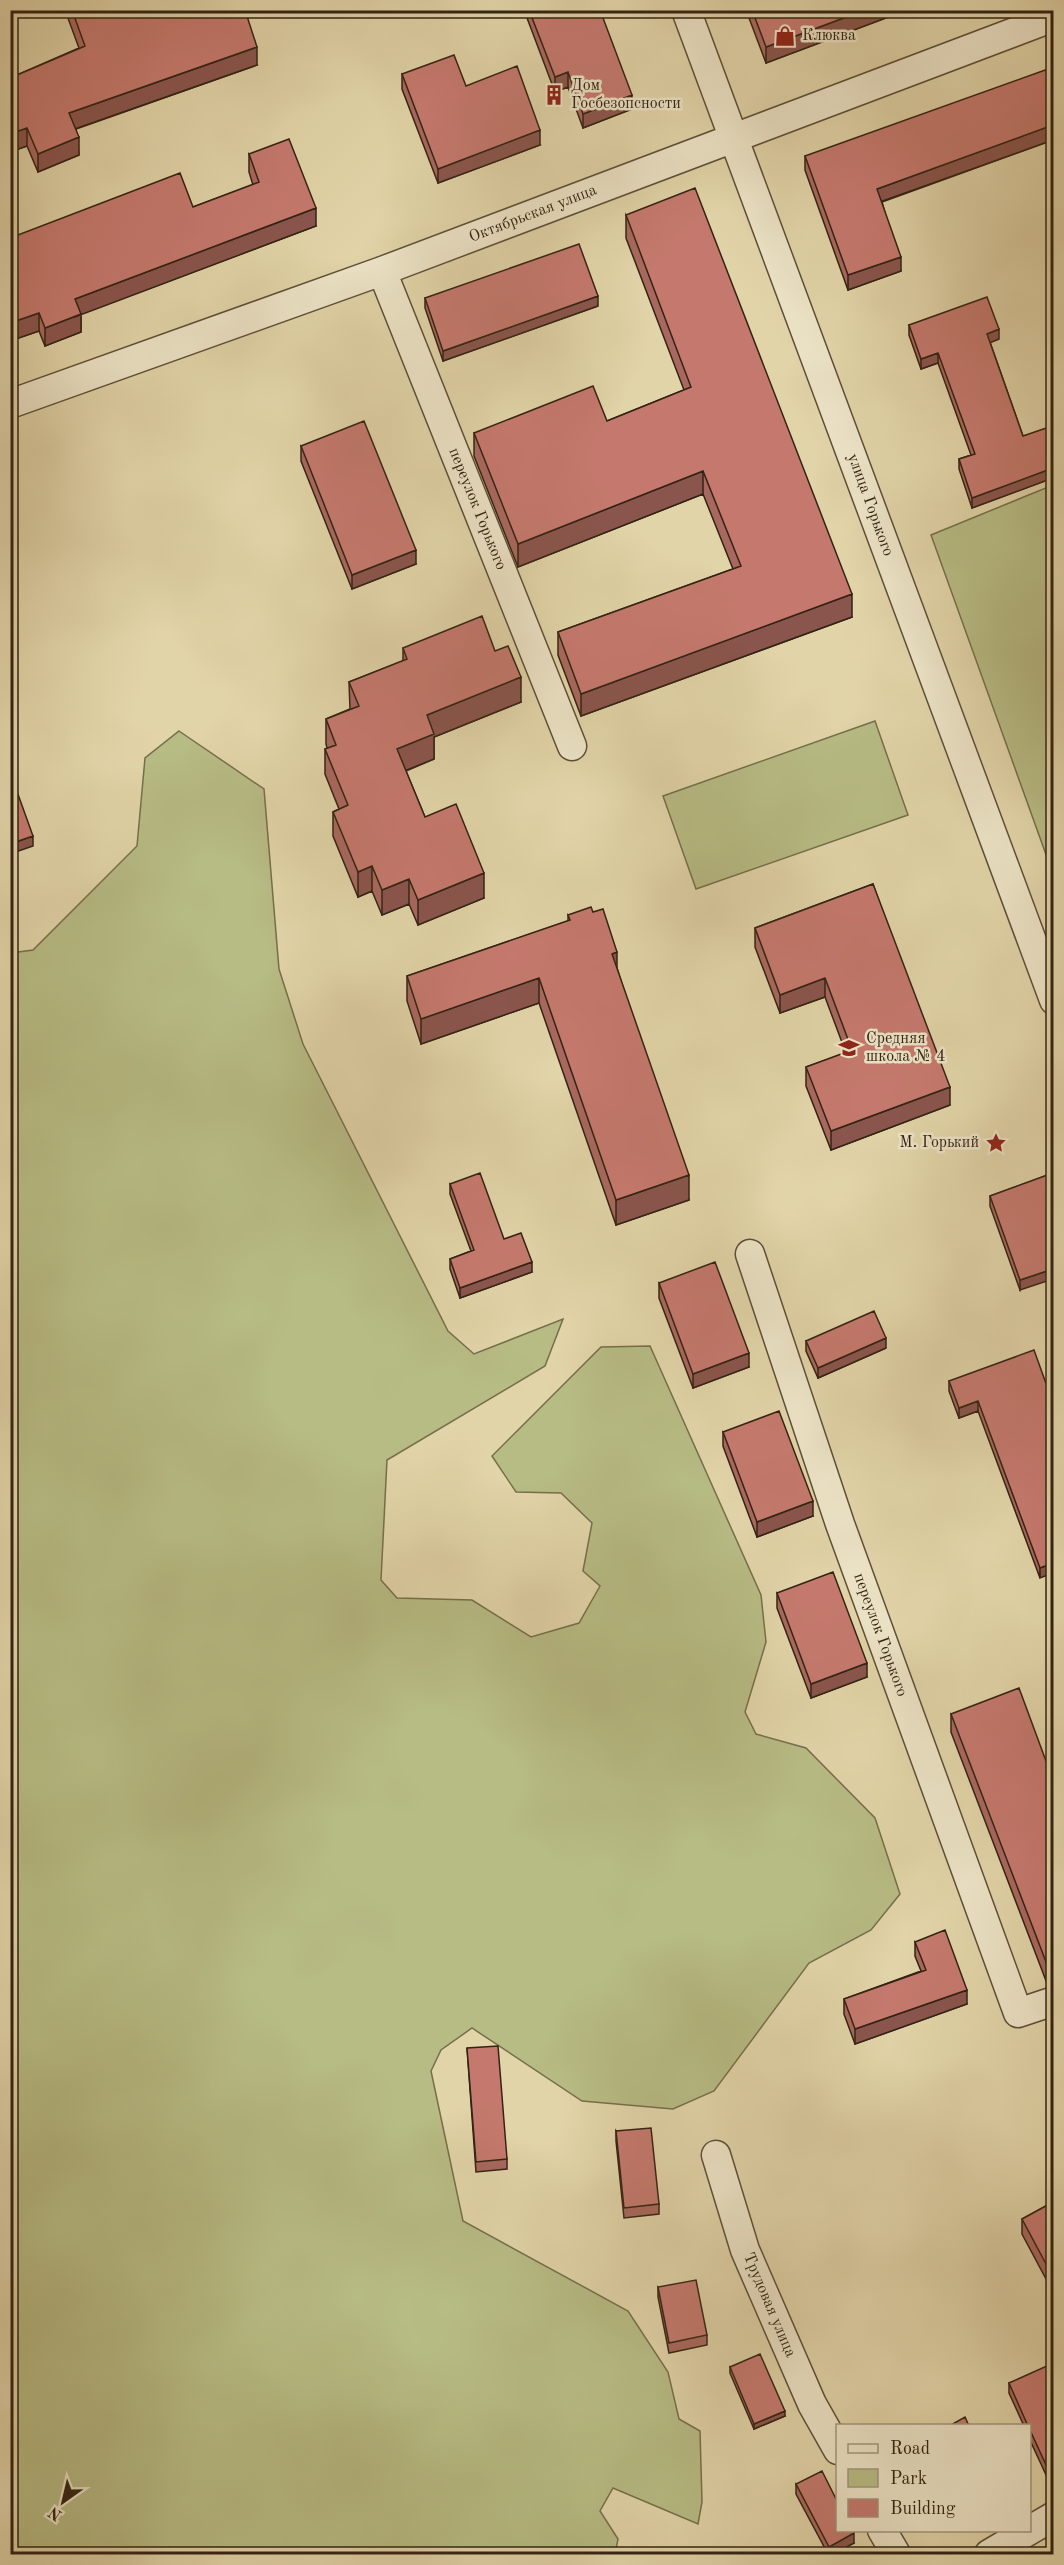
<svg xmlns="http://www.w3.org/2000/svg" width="1064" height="2565" viewBox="0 0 1064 2565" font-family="'Old Standard TT',serif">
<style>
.green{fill:#b7bb84;stroke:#756f4c;stroke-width:1.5}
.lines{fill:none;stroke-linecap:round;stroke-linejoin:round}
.street-casing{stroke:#5e4f38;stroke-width:31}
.street{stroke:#ece3c6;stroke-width:28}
.wall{fill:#a9685f;stroke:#332313;stroke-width:1.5}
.shaded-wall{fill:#8a554d;stroke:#332313;stroke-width:1.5}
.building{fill:#c5796e;stroke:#332313;stroke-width:1.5}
.labels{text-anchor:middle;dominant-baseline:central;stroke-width:5;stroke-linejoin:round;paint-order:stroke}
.poi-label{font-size:16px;fill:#332313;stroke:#ece3c6;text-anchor:start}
.street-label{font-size:16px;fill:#332313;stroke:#ece3c6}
</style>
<rect width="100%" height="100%" fill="#e1d4a8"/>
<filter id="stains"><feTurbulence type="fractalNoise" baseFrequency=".00333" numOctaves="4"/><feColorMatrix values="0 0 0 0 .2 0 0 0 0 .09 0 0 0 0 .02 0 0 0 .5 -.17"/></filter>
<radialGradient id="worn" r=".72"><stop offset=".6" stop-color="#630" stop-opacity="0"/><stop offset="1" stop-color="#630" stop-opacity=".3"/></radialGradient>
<path class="green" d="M1053,485V874L931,535Z
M875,721L908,815L696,889L663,796Z
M179,731L264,789L279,969L303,1044L448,1331L474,1354L563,1319L545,1366L387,1460L381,1580L397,1598L472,1600L531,1637L579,1623L600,1586L583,1571L592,1523L561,1493L516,1492L492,1456L601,1347L650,1346L761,1595L766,1642L745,1712L756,1734L806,1748L875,1818L900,1894L871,1930L809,1963L714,2091L673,2109L582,2101L472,2028L441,2050L431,2071L463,2221L628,2311L668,2372L679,2419L700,2431L702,2502L698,2524L613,2488L600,2511L618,2539L615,2554H11V953L33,950L137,846L145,758Z"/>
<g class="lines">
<g class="street-casing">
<path id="street" d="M686,10L1054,1000
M382,271L572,746
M10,404L382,271L1054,17
M750,1254L840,1524L1018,2013L1054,2001
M716,2155L745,2250L812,2404L838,2450
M882,2530L896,2554
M989,2554L1054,2516"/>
</g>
<use href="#street" class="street"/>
</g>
<path class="wall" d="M65,10H171L173,15L257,65L76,129L79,155L38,172L27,146L10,152V78L79,48Z
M524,10H600L632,109L583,128L568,87L555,92Z
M746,10H907L766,63Z
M402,74L540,145L438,183L402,89Z
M1053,140L882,202L901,271L848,290L805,170V156Z
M249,154L316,226L81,314V332L45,346L39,331L10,341V238L193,207L253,185L249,172Z
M626,215L852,617L581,716L558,655V632L733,569L703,494L518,567L474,456V433L607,421L684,390L626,238Z
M425,298L598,306L443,361L425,308Z
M909,325L999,339L990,342L1023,436L1053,430V478L972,508L959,469V459L971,455L938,363L921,369L909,335Z
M301,446L416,564L352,589L301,461Z
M403,648L495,651L521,702L434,737V759L406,771L425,817L484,898L418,925L409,904L382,915L372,891L358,897L333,836V812L339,809L325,774V749L327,748L326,744V719L350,709L349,682L403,661Z
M873,884L950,1105L831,1150L806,1086V1067L846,1053L825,997L780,1013L755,947V928Z
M568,915L617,968L689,1200L616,1225L539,1003L421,1044L407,1001V976L568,921Z
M1053,1173L1020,1290L990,1206V1196Z
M450,1184L504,1239L532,1272L460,1298L450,1269V1259L471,1251L450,1194Z
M659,1283L749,1367L693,1388L659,1298Z
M806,1341L886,1348L818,1378L806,1351Z
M949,1381L1053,1403L1040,1578L978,1411L959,1418L949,1391Z
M723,1432L813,1516L757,1537L723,1446Z
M777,1593L867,1677L811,1698L777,1608Z
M951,1714L1053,1780V1984L1048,1986L951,1732Z
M915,1942L967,2004L855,2044L844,2014V1999L921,1971L915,1956Z
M467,2048L507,2159V2169L476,2172Z
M616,2131L659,2204V2214L624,2218L616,2141Z
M1053,2202V2292L1022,2234V2219Z
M658,2287L707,2335V2345L669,2353L658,2297Z
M730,2367L785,2416L754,2429L730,2373Z
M1053,2376V2474L1047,2477L1029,2438V2426H1024L1009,2393V2383Z
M796,2484L854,2543L833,2554H828L796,2494Z"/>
<path class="shaded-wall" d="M865,10H907L766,63V47Z
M257,47V65L69,131V113Z
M568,72V87L555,92V77Z
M632,95V109L583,128V114Z
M1053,125V140L877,203V189Z
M27,128V146L10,152V134Z
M540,130V145L438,183V169Z
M79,137V155L38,172V154Z
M316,208V226L75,317V299Z
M901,257V271L848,290V275Z
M598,296V306L443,361V351Z
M39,313V331L10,341V323Z
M81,314V332L45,346V328Z
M999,329V339L987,344V334Z
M938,353V363L921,369V359Z
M1053,468V478L972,508V498Z
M703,471V494L518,567V544Z
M416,550V564L352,589V575Z
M852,594V617L581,716V694Z
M521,677V702L434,737V759L397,774V749L427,715Z
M33,836V846L10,854V844Z
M372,866V891L358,897V872Z
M484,873V898L418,925V900Z
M409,879V904L382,915V890Z
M617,952V977L612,954Z
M539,978V1003L421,1044V1019Z
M825,978V997L780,1013V995Z
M950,1087V1105L831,1150V1131Z
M689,1175V1200L616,1225V1200Z
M532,1262V1272L460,1298V1288Z
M1053,1269V1279L1020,1290V1280Z
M886,1338V1348L818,1378V1368Z
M749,1353V1367L693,1388V1374Z
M978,1401V1411L959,1418V1408Z
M813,1501V1516L757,1537V1522Z
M1053,1563V1573L1040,1578V1568Z
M867,1663V1677L811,1698V1684Z
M1053,1965V1984L1048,1986V1967Z
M967,1990V2004L855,2044V2029Z
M785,2411V2416L754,2429V2424Z
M1053,2464V2474L1047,2477V2467Z
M854,2533V2543L833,2554H829V2547Z"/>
<path class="building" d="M72,10H171L173,15L187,10H245L257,47L69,113L79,137L38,154L27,128L10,134V78L85,46Z
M529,10H600L632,95L583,114L568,72L555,77Z
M752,10H865L766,47Z
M454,55L466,86L517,66L540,130L438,169L402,74Z
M1048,69L1053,85V125L877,189L901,257L848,275L805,156Z
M289,139L316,208L75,299L81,314L45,328L39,313L10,323V238L180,173L193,207L259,182L249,154Z
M695,188L852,594L581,694L558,632L741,566L703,471L518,544L474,433L593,386L607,421L691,387L626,215Z
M579,244L598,296L443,351L425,298Z
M987,297L999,329L987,334L1023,436L1052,426L1053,430V468L972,498L959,459L975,454L938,353L921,359L909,325Z
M364,421L416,550L352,575L301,446Z
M482,616L495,651L508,646L521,677L427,715L434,734L397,749L425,817L456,804L484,873L418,900L409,879L382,890L372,866L358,872L333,812L348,805L325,749L336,745L326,719L359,706L349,682L407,659L403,648Z
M15,786L33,836L10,844V787Z
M873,884L950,1087L831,1131L806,1067L852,1050L825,978L780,995L755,928Z
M591,907L593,912L603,909L617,952L612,954L689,1175L616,1200L539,978L421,1019L407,976L570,920L568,915Z
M480,1173L504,1239L521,1233L532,1262L460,1288L450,1259L474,1250L450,1184Z
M1053,1173V1269L1020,1280L990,1196Z
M715,1262L749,1353L693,1374L659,1283Z
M874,1311L886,1338L818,1368L806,1341Z
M1034,1350L1053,1403V1563L1040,1568L978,1401L959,1408L949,1381Z
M779,1411L813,1501L757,1522L723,1432Z
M833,1572L867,1663L811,1684L777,1593Z
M1019,1688L1053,1780V1965L1048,1967L951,1714Z
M945,1930L967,1990L855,2029L844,1999L926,1970L915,1942Z
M498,2046L507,2159L476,2162L467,2048Z
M651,2128L659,2204L624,2208L616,2131Z
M1053,2202V2277L1022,2219Z
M696,2280L707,2335L669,2343L658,2287Z
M760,2354L785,2411L754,2424L730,2367Z
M1049,2365L1053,2376V2464L1047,2467L1029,2428V2426H1028L1009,2383Z
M965,2417L969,2426H949Z
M822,2471L837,2501V2530H853L854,2533L829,2547L796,2484Z"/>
<defs>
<g id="shop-bare" transform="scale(1.62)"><path d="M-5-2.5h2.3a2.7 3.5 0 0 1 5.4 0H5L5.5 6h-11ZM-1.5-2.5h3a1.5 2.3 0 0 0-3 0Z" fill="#8f2418" stroke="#ece3c6" stroke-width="2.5" paint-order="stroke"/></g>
<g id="building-bare" transform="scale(1.62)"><path d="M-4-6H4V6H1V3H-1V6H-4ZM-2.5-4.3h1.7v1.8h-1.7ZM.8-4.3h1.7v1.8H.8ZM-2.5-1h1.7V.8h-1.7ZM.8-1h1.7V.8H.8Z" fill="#8f2418" stroke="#ece3c6" stroke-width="2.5" paint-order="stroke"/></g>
<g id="school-bare" transform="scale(1.62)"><path d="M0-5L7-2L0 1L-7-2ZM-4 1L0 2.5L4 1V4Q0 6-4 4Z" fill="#8f2418" stroke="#ece3c6" stroke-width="2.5" paint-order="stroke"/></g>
<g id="sight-bare" transform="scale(1.62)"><path d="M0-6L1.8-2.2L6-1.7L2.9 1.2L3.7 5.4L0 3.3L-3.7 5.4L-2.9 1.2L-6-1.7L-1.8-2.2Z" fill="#8f2418" stroke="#ece3c6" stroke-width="2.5" paint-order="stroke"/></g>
</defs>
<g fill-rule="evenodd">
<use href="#shop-bare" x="785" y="36"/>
<use href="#building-bare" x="554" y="95"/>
<use href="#school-bare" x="849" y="1048"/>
<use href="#sight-bare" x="996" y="1143"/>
</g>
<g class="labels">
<g class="poi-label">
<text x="802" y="36">Клюква</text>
<text x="571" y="86">Дом<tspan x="571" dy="18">Госбезопсности</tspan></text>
<text x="866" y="1039">Средняя<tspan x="866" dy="18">школа № 4</tspan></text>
<text x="979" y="1143" text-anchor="end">М. Горький</text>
</g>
<g class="street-label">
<text transform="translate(533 214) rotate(-21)">Октябрьская улица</text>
<text transform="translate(870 505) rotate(70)">улица Горького</text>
<text transform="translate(477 509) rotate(68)">переулок Горького</text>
<text transform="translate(880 1635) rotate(70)">переулок Горького</text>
<text transform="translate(769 2305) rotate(67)">Трудовая улица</text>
</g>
</g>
<rect width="1064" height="2565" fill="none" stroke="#e1d4a8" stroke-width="36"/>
<rect x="12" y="12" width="1040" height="2541" fill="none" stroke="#332313" stroke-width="3"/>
<rect x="18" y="18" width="1028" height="2529" fill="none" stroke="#332313" stroke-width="1.5"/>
<rect x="836" y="2424" width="195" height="108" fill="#ece3c6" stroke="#a2967e" stroke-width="1.5"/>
<rect x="848" y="2444" width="30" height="9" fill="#ece3c6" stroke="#a2967e" stroke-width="1.5"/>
<text x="890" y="2454" font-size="18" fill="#332313">Road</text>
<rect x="848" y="2469" width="30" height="18" fill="#b7bb84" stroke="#a2967e" stroke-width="1.5"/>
<text x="890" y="2484" font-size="18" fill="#332313">Park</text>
<rect x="848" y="2499" width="30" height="18" fill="#c5796e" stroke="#a2967e" stroke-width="1.5"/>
<text x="890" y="2514" font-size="18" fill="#332313">Building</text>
<g transform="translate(63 2502) rotate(214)" stroke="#ece3c6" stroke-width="4.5" paint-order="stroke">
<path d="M0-4.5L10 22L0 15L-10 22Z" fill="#332313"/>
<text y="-9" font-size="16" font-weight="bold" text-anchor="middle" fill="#332313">N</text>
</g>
<rect width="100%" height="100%" filter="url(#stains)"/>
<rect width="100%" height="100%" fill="url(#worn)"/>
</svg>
